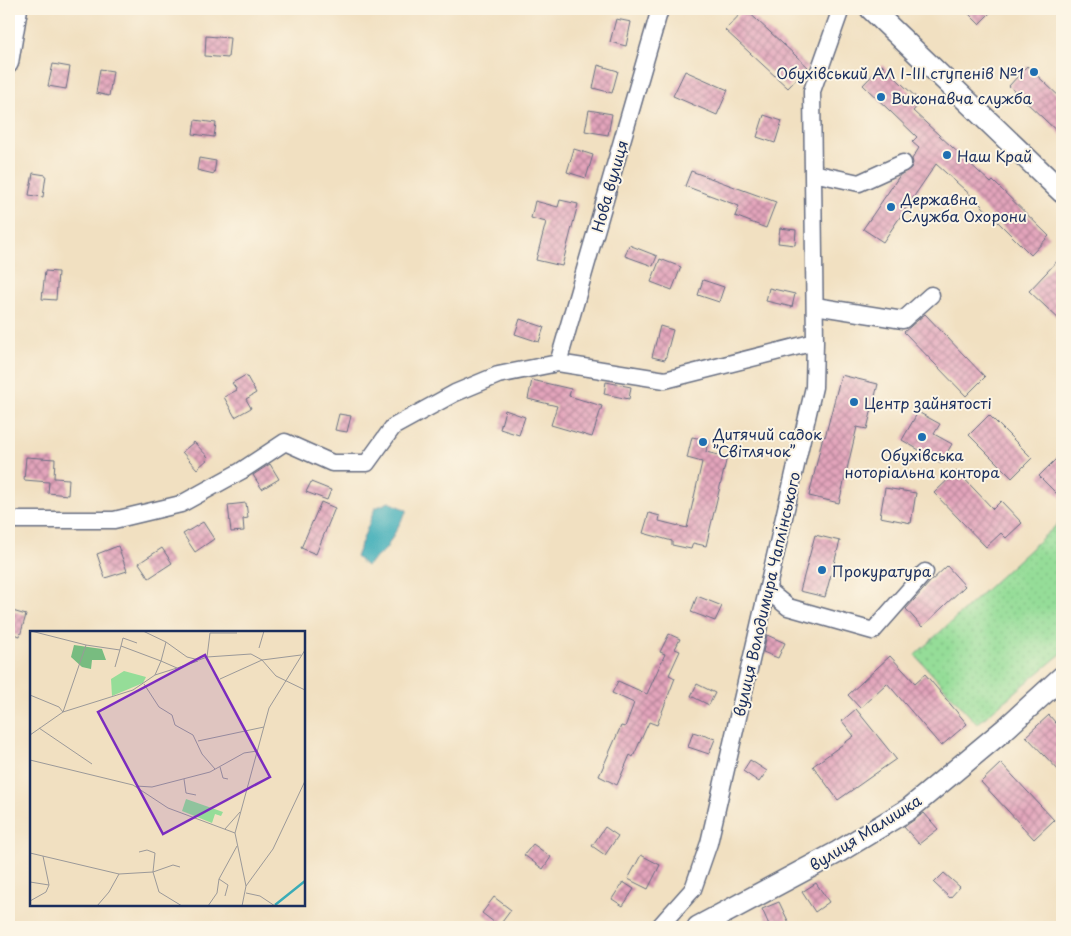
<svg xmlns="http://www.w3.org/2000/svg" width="1071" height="936" viewBox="0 0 1071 936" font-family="'Playpen Sans',sans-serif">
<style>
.park{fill:url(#park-dots);stroke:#58867b}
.water{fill:#3bacb7;stroke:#2b6e8a}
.building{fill:url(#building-cross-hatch)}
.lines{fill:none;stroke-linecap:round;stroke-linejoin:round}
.minor-casing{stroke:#666d81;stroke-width:19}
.major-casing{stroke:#666d81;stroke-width:24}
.minor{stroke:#fff;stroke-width:16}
.major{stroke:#fff;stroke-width:21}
.poi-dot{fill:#1f6fb2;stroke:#fcf5e5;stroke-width:2}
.labels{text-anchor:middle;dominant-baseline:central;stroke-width:4;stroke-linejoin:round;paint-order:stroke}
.poi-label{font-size:15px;fill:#1b2f5e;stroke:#fcf5e5;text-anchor:start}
.street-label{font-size:15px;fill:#1b2f5e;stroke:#fcf5e5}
.inset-river{fill:none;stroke:#3bacb7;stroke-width:2.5}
.inset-road{fill:none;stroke:#9b9999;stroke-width:1}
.view{fill:#7b2cbf;fill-opacity:0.15;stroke:#7b2cbf;stroke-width:2.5}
.inset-edge{fill:none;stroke:#1b2f5e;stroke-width:2.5}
</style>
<defs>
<pattern id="park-dots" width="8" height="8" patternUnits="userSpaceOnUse" patternTransform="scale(1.25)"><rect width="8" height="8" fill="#95dd98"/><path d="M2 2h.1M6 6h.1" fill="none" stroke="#80be85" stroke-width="1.8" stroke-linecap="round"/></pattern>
<pattern id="building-cross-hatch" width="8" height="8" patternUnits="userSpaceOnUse" patternTransform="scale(1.25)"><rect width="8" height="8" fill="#e3a4bb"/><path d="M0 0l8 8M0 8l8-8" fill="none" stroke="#b7869b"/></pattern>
</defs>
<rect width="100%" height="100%" fill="#fcf5e5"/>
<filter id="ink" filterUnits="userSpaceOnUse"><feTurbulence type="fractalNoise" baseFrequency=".02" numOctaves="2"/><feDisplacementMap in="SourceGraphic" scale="10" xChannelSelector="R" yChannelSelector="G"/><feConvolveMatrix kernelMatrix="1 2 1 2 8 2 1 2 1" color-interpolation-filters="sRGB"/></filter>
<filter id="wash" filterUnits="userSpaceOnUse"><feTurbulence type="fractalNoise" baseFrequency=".0096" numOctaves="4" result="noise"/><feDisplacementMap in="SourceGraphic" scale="20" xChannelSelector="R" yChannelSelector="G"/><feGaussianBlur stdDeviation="1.12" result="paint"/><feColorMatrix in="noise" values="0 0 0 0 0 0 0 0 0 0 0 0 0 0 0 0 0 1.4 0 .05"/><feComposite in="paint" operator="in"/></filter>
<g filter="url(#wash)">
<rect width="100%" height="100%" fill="#f1e0c1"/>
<path class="park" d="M1062,520V653L977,724L915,655Z"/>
<path class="water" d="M389,502L407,510L386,549L366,566L356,557L375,508Z"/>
<g id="blocks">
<path class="building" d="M745,9L808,67L788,88L725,30Z
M964,9H994L979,24Z
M616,19L631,22L626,46L610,42Z
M206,36L230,38L228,58L205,56Z
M53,64L70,67L66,89L48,86Z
M598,65L618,71L612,93L593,88Z
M882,65L921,102L913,111L991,183L993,181L1049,236L1031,255L975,199L936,164L883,242L863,229L900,175L911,168L913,163L912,159L919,148L912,142L917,137L863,85Z
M1027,66L1062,99V136L1009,86Z
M100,69L113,71L109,96L96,93Z
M685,71L728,90L717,115L673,96Z
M589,110L612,114L608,135L585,131Z
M764,115L782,121L775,143L757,137Z
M195,120L216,123L214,137L193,134Z
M574,149L593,155L586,178L567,172Z
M199,158L216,161L214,174L197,170Z
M691,171L776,202L766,228L735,216L739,206L685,186Z
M33,173L46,175L43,197L29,195Z
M560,200L578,204L562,266L536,260L546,222L531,218L535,201L558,207Z
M780,228L796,230L795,245L778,243Z
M629,245L657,256L653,266L625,256Z
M1062,256V322L1029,291Z
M660,259L681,267L672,290L651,282Z
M45,271L58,272L56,300L42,299Z
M703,280L724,287L719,302L698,295Z
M769,288L795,294L792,307L766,301Z
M925,314L985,377L966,396L904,332Z
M520,319L544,327L539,342L515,334Z
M660,326L673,330L665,360L652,357Z
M246,375L256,393L246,399L251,408L235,417L224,397L237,390L232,383Z
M841,375L878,384L867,429L857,427L839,503L809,496L823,436L825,437Z
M532,380L571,389L569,396L602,406L592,437L551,425L557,406L528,399Z
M606,382L631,387L629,399L604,394Z
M505,410L525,417L519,435L500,429Z
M918,412L940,424L934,434L952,444L941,463L902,440Z
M339,414L351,416L347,432L335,430Z
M989,415L1032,458L1012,478L969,435Z
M692,437L708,440L706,452L727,457L706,546L693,543L691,549L672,545V541L643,533L649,513L660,516L659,521L687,528L702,462L687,458Z
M194,442L209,458L197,469L182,452Z
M1062,453V499L1039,476Z
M26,457L55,459L54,478L69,479L68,495L48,493L49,482L24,480Z
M270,464L279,479L262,489L253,475Z
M957,471L993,509L1001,501L1022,523L1006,538L1001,533L986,547L934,493Z
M311,482L331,490L327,500L306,492Z
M885,488L916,493L911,523L880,517Z
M321,502L335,508L316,554L301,548Z
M246,503L248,518L243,519L244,531L231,532L228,505Z
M203,522L214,539L195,552L183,534Z
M815,535L840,541L825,597L800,591Z
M118,546L127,571L105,578L97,554Z
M162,548L172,563L149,578L139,563Z
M947,566L965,586L922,627L906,609L930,582Z
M697,596L722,606L715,621L691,612Z
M9,610L26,615L20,636L9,633Z
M669,634L680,639L675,649L680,651L669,675L675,678L657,725L649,722L633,757L630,755L617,785L599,776L621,726L625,727L634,703L612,693L618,681L647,694L665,654L660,652Z
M767,635L785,643L778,658L763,652Z
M890,656L915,683L925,674L967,724L941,746L887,683L860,708L848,695Z
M697,684L715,693L709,705L691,696Z
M856,709L896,759L838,800L813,766L854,736L842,721Z
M1049,715L1062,730V774L1026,736Z
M693,732L715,739L709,754L688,747Z
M750,760L767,771L759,782L743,771Z
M1001,763L1054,820L1034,839L981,782Z
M924,813L938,829L919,844L904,827Z
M605,827L618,836L605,855L592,846Z
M533,844L551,857L543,869L524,855Z
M641,855L660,865L648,889L628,879Z
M944,873L960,887L950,898L934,883Z
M623,882L634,889L623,906L612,899Z
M816,883L829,902L815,912L802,892Z
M494,897L511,910L499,926L482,913Z
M779,902L791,927H770L762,909Z"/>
</g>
</g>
<g filter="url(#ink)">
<use href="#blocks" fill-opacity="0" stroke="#666d81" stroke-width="1"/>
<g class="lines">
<g class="minor-casing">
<path id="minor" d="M9,65L10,63L19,9
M813,173L859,183L903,163
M815,306L903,320L931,295
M558,363L660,9
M9,520H114L181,504L241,471L285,442L332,463H367L393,427L455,393L498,375L558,363L665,380L815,342
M767,590L788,607L873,631L925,572
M659,927L693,889L709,843L814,387L815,342L812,91L841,9"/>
</g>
<g class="major-casing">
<path id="major" d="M871,9L1062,192
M698,927L838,852L909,809L1005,729L1062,677"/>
</g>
<use href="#minor" class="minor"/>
<use href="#major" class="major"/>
</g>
</g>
<g class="poi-dot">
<circle cx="1034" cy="72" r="5"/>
<circle cx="881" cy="97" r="5"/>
<circle cx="947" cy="155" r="5"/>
<circle cx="891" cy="207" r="5"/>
<circle cx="854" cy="402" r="5"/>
<circle cx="922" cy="437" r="5"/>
<circle cx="703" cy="442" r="5"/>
<circle cx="822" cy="570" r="5"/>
</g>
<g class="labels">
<g class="poi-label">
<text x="1024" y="72" text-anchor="end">Обухівський АЛ І-ІІІ ступенів №1</text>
<text x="891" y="97">Виконавча служба</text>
<text x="957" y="155">Наш Край</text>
<text x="901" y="198">Державна<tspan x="901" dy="17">Служба Охорони</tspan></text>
<text x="864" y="402">Центр зайнятості</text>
<text x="713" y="433">Дитячий садок<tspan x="713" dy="17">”Світлячок”</tspan></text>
<text x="922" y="454" text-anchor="middle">Обухівська<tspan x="922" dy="17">ноторіальна контора</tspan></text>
<text x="832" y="570">Прокуратура</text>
</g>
<g class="street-label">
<text transform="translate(609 186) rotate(-74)">Нова вулиця</text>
<text transform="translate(766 594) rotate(-77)">вулиця Володимира Чаплінського</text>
<text transform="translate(865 832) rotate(-32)">вулиця Малишка</text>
</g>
</g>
<g transform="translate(30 631)">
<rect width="275" height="275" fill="#f1e0c1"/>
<path d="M44,14L72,18L76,29H62L61,38L52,36L41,26Z" fill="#78bc80"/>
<path d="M94,40L116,46L113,52L82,65L81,48Z" fill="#95dd98"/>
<path d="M156,168L193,181L191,185L185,183L182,192L152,180Z" fill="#95dd98"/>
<path class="inset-river" d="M245,274L275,250"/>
<path class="inset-road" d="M113,0L136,11L131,30L147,37L168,30M136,11L157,26L169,29L177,26L180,2H207M56,14L90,19M91,15L93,7L107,12M229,17L234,0M177,26L221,23L232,29L271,24M85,36L91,15L131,30L125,44M190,48L232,29L246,45L275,59M114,53L129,76L142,84L145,94L163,104L172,123L185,138M0,64L29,76L33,81L56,14L1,0M9,97L62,133M0,104L33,81L103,59L125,44L147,37M168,110L234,96M0,129L103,154L138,177L205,202M190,136L193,147L198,148M154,148L156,162L166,164M106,155L122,156L180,141L214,122L227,120M195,198L210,181M109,221L117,219L125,222L123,241L143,234L150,236M0,222L89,243L123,241L129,261L152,275M189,248L207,215M0,251L19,254M216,255L243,218L275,150M216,262L230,265L245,275M0,270L16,261L19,254L13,225M67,275L79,261L89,243M178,275L187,262L189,248L198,254L195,265M212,275L216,255L205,202L239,77L275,19"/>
<path class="view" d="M175,24L240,146L133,203L68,81Z"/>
<rect width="275" height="275" class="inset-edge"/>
</g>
<rect width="1071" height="936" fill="none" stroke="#fcf5e5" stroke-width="30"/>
</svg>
